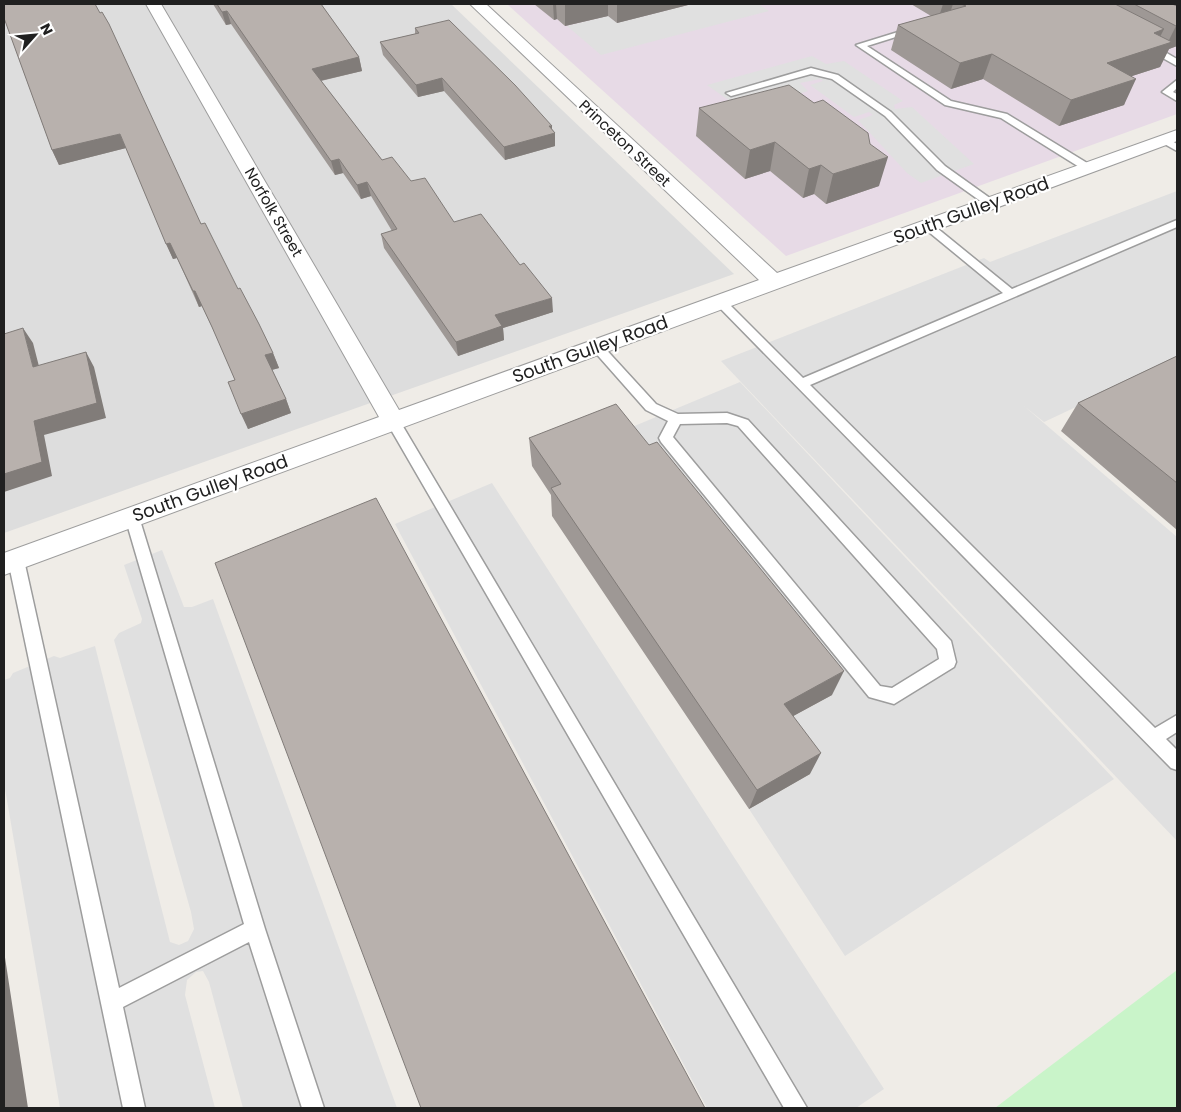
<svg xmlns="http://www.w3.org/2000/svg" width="1181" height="1112" viewBox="0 0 1181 1112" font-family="Poppins,sans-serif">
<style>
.residential{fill:#ddd}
.industrial{fill:#e7dae6}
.park{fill:#c9f4c9}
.parking{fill:#e0e0e0}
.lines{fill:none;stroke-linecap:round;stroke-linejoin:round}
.lane-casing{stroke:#9d9d9d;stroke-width:3}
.street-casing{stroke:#9d9d9d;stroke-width:2}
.lane{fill:#fff;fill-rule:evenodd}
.street{fill:#fff;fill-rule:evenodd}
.wall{fill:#9e9895}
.shaded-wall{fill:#817c79}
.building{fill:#b8b1ad;stroke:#817c79}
.labels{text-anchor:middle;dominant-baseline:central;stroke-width:4.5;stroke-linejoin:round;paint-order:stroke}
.far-street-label{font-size:15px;fill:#202020;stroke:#fff}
.street-label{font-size:18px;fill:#202020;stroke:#fff}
</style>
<rect width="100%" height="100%" fill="#efece7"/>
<path class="residential" d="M4,4H451L734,274L4,533Z"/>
<path class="industrial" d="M507,4H1177V114L786,256Z"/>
<path class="park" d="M1177,970V1108H995Z"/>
<path class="parking" d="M693,4H758L769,11L601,55L567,26L608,16L617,23Z
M812,56L826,64L844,61L903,101L894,105L895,109L912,107L974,164L921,183L907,173L858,120L873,115L869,112L854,117L810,85L823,81L820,79L800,83L808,91L770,103L734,104L707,85Z
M1177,191V382L1159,368L1044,422L1024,406L1177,537V841L721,361L984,258L990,262Z
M740,382L1114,779L845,956L749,809L810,774L775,726L832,695L632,427Z
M492,483L884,1089L856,1108H707L395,524Z
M162,550L184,607H192L213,599L397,1108H243L209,982L203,971L196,972L187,980L185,995L215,1108H60L4,783V680L10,678L13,673L54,656L60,658L95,646L170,942L179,945L188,941L194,929L191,912L114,640L119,633L141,623L142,619L124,565Z"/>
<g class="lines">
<g class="lane-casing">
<path id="lane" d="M911,28L918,30L867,46L951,101L1007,114L1092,166V170H1084L1001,118L945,105L856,45Z
M1145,44H1151L1177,59V66L1145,48Z
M811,68L838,75L891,112L945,166L994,201V205H986L937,170L885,116L832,79L811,74L731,96L726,93Z
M1177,80V88L1173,92L1177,94V101L1162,92Z
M1161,138H1167L1177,144V151L1161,142Z
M1177,220V227L810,385L1155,728L1177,715V732L1166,739L1177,750V770L1171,768L714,302L716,299H724L803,378L1003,293L924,228V224H932L1012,289Z
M597,343L601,344L656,404L678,414L727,413L748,420L951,641L956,662L954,667L894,704L869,697L661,442L659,438L668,421L646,410L593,350L591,347ZM727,423L738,426L937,649L939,659L892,688L880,686L673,437L680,424Z
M393,416L398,418L807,1108H784L386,421Z
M132,511L137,513L139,517L265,929L324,1108H302L249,942L123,1007L145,1108H123L8,560L11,556L16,554L21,556L24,560L119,988L244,924L125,517L127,513Z"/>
</g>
<g class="street-casing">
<path id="street" d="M146,4H161L399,410L759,280L470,4H486L777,273L1177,130V141L4,575V553L379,417Z"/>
</g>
<use href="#lane" class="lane"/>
<use href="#street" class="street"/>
</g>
<path class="wall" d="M213,4H321L359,57L362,71L321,81L382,160L411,181L454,222L553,312L503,328L504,340L458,356L384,248L381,234L392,231L371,196L361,199L343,173L335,175L231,24L226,25Z
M534,4H692L617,23L608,16L565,26L557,19L554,20Z
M911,4H1177V46L1169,49L1160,67L1132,76L1124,105L1059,126L983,79L951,89L891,50L898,25L931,16Z
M4,18L201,224L273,353L279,368L272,370L286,399L291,413L248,429L235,380L219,342L202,306L199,307L177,258L173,259L126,148L59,165L52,150Z
M415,28L552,129L555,133V146L505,160L444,91L418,97L383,55L380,42L415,34Z
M699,108L870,144L879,186L826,204L814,194L803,198L770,171L745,179L696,136Z
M1177,356V530L1061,431L1078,403Z
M529,438L832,695L793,716L810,774L749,809L552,516L551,495L532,466Z"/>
<path class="shaded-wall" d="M553,4H556L557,19L554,20Z
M565,4H608V16L565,26Z
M617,4H692L617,23Z
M943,4H953L949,16L938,20Z
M227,11L231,24L226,25L222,12Z
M1177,25V46L1169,49L1160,67L1095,88L1107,63L1154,33L1164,29L1155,47L1167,44L1176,26Z
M992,54L983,79L951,89L960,63Z
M359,57L362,71L315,82L312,69Z
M442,78L444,91L418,97L416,85Z
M1136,79L1124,105L1059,126L1071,100Z
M549,126H552V133H555V146L505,160L504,147Z
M120,134L126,148L59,165L52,150Z
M775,142L770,171L745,179L750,150Z
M888,157L879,186L826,204L833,174Z
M339,159L343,173L335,175L331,161Z
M821,165L814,194L803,198L809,169Z
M367,182L371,196L361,199L357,185Z
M170,243L177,258L173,259L166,244Z
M193,291H195L202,306L199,307Z
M552,298L553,312L503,328L504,340L458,356L456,342L495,315Z
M23,328L33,343L43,382L33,367Z
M86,352L94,367L106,418L44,435L52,476L4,492V474L34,421Z
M273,353L279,368L271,370L265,355Z
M286,399L291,413L248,429L241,414Z
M844,671L832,695L775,726L784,704Z
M821,753L810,774L749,809L757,790Z
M4,951L28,1108H4Z"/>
<path class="building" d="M4,4H95L100,13L102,12L109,24L201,224L205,223L238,289L240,288L259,324L273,353L265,355L286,399L241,414L228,382L235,380L212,327L195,291H193L170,243L166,244L120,134L52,150L4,18Z
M217,4H321L359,57L312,69L382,160L392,157L411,181L425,178L454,222L481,214L520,265L524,263L552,298L495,315L502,326L456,342L381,234L397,229L367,182L357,185L339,159L331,161L227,11L222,12Z
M961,4H1115L1164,29L1154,33L1172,42L1107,63L1136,79L1071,100L992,54L960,63L898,25L966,6Z
M1134,4H1172L1177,6V25L1176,26Z
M449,20L515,85L552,126H549L555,133L504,147L442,78L416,85L380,42L419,33L415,28Z
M789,85L814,103L823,100L868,133L870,144L888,157L833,174L821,165L809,169L775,142L750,150L699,108Z
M23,328L33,367L86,352L97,403L34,421L42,462L4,474V334Z
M1177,356V483L1078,403Z
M616,404L649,445L657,442L844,671L784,704L821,753L757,790L551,488L561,484L529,438Z
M376,498L705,1108H421L215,563Z"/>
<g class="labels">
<g class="far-street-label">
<text transform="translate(625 143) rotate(43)">Princeton Street</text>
<text transform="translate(274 212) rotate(60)">Norfolk Street</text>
</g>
<g class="street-label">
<text transform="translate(971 210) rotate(-20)">South Gulley Road</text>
<text transform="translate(590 349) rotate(-20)">South Gulley Road</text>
<text transform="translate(210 488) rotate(-20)">South Gulley Road</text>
</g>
</g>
<rect width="1181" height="1112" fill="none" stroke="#202020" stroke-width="10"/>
<g transform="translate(35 35) rotate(63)" stroke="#ffffff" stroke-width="4" paint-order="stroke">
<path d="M0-4L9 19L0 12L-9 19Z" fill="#202020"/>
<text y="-8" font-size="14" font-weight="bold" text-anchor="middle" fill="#202020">N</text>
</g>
</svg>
